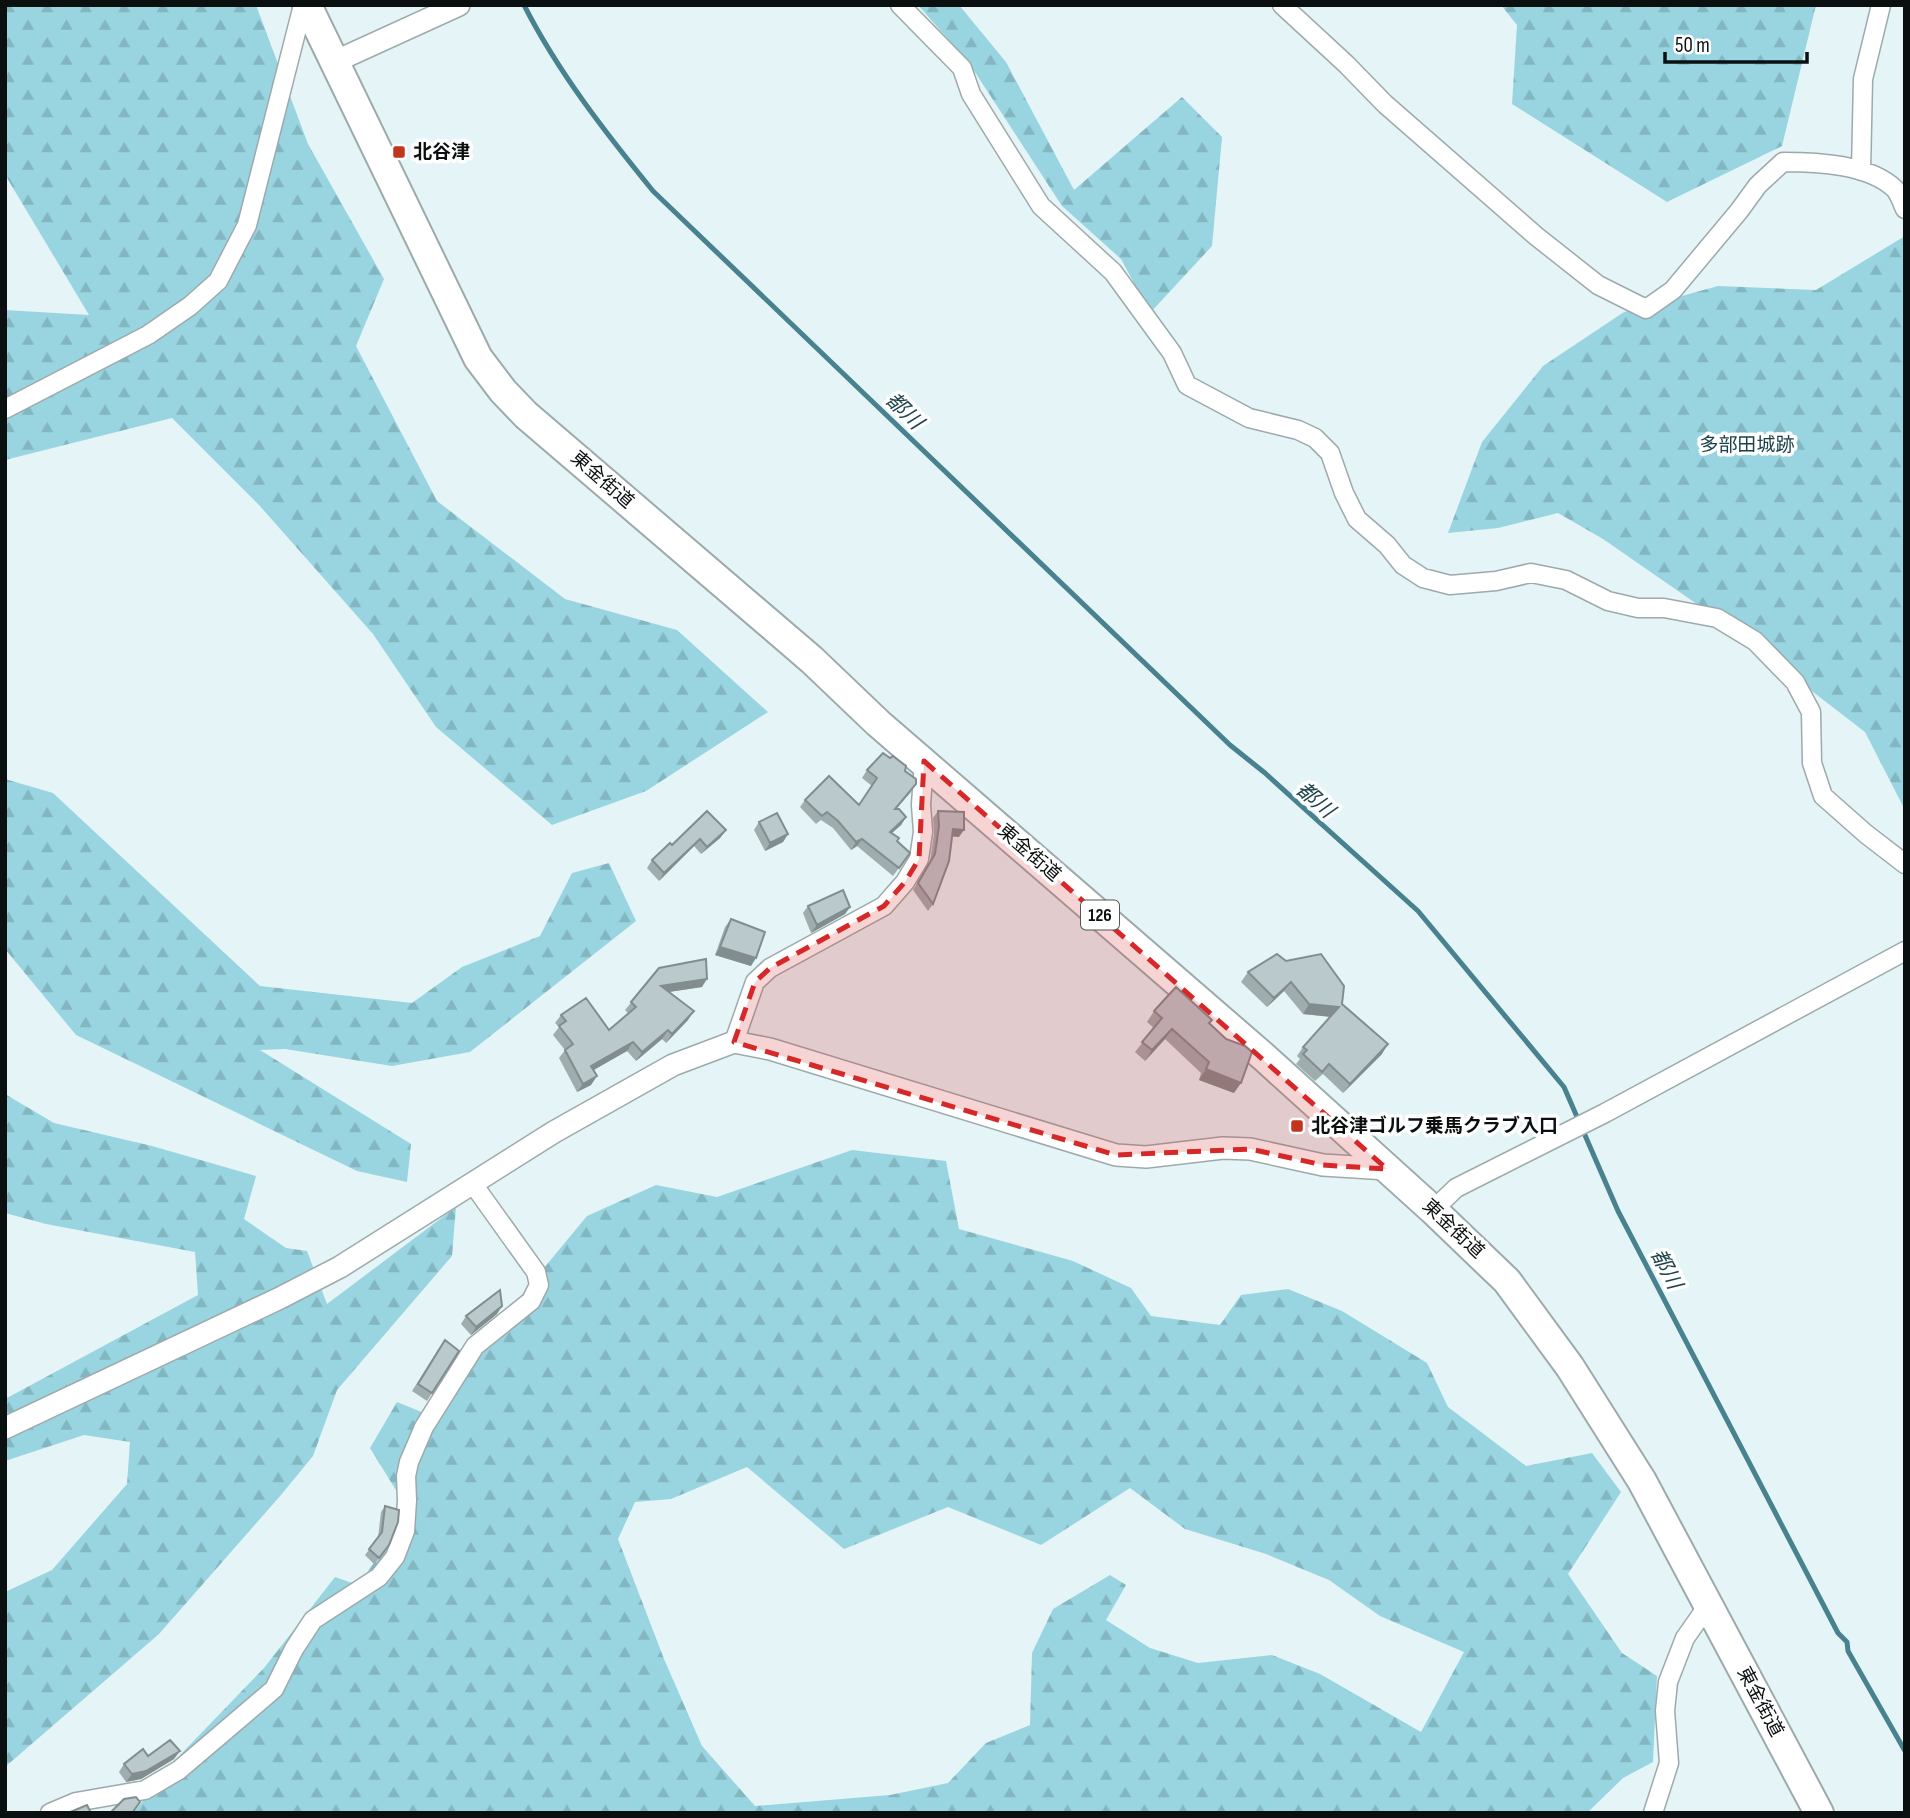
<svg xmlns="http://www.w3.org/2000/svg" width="1910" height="1818" viewBox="0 0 1910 1818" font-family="'Sofia Sans Condensed','Noto Sans JP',sans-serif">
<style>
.forest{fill:url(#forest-firs);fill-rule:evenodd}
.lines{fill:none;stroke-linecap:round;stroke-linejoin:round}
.stream{stroke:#48828e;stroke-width:5}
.minor-casing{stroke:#9caaac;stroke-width:21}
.tertiary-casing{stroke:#9caaac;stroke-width:24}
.trunk-casing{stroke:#9caaac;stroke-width:32}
.minor{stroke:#fff;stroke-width:18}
.tertiary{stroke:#fff;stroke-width:21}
.trunk{stroke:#fff;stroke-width:28}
.wall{fill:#a0adaf}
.shaded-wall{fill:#828d8f}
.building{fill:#bac9cc;stroke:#828d8f;stroke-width:2}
.marked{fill:#d62828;fill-opacity:0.2;stroke:#d62828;stroke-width:5;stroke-dasharray:14 9;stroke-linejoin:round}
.poi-dot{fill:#c1351e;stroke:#fefefe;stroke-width:2.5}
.labels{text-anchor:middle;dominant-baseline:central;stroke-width:7;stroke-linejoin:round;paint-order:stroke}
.shield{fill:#fefefe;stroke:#535757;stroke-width:2}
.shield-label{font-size:18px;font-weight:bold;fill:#0a0f10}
.poi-label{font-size:19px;font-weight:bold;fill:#0a0f10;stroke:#fefefe;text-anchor:start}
.park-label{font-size:19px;fill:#1a4148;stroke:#fefefe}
.street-label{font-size:19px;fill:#0a0f10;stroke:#fefefe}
.water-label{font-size:21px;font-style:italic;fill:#1e444c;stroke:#fefefe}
</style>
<defs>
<pattern id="forest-firs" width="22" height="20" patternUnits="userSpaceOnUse" patternTransform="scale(1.75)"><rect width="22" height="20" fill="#99d5e1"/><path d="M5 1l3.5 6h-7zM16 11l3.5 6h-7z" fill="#82b6c0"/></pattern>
</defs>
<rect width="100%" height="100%" fill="#e5f4f7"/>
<path class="forest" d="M5,5H256L308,144L384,279L356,346L437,501L565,599L677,630L768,712L646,791L552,825L436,727L373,634L259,505L172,418L5,460V310L89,315L7,178Z
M918,5H959L1006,62L1074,190L1182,97L1222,137L1212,246L1150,313L1121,259L1062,206L969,63Z
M1501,5H1816L1782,146L1667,202L1512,104L1517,25Z
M1905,236V810L1865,732L1717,618L1603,539L1558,513L1498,528L1448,533L1482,442L1543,366L1624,312L1718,286L1816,290Z
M5,779L53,793L260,986L412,1003L462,967L540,936L572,873L609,863L636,921L470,1052L392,1066L285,1049L260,1050L411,1144L407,1182L357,1171L76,1035L5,949Z
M5,1094L54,1123L152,1146L256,1176L244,1219L286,1248L307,1251L327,1304L456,1207L452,1256L337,1390L313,1456L281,1495L159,1634L5,1767V1592L52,1570L127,1484L130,1442L84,1435L5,1461V1399L198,1295L195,1252L46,1224L5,1213Z
M852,1150L946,1161L959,1229L1073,1261L1131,1288L1151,1316L1220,1325L1241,1295L1288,1289L1342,1311L1427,1363L1448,1407L1526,1466L1592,1453L1621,1492L1568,1574L1622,1653L1657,1676L1653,1762L1623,1778L1587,1813H133L183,1752L264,1668L335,1577L358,1585L410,1513L370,1448L397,1402L424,1413L587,1216L656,1185L717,1197ZM747,1467L844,1549L948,1507L1041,1545L1130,1488L1185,1529L1266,1554L1329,1580L1380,1616L1464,1652L1421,1732L1320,1674L1272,1655L1198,1663L1150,1648L1106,1620L1126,1585L1110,1575L1053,1609L1032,1653L1030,1725L986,1743L948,1783L890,1795L755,1806L702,1746L664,1659L618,1539L635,1502L671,1499Z"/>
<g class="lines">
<path class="stream" d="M524,5C558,72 605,132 653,191L1230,745L1265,773L1418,911L1564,1087L1618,1211L1838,1633L1847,1642L1848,1651L1905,1751"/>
<g class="minor-casing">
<path id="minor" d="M900,5L962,68L971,94L1041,206L1113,272L1172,353L1187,385L1249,418L1298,430L1315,438L1330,453L1344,493L1357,519L1387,545L1403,565L1423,578L1450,585L1496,581L1531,573L1566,580L1608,601L1638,608H1664L1717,618L1755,641L1795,682L1811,712L1812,763L1823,796L1866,834L1905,864
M1282,5L1346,64L1385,104L1536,236L1598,285L1646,309L1673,290L1739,211L1758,185L1783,162C1817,162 1869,164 1895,189C1899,194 1902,202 1905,209
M1861,171L1863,79L1881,5
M5,409L148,335L190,306L218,281L247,225L303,5
M734,1042L755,982L770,968L884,906L905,882L919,859L923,832L921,805L924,761
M1433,1210L1456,1188L1605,1113L1905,951
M50,1813L76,1802L145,1790L179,1770L274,1689L294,1649L313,1620L379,1577L395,1557L405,1531L407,1500L406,1476L409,1462L424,1427L475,1346L531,1301L539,1285L536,1272L473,1184
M1653,1813L1669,1763L1665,1711L1668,1682L1685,1638L1709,1604"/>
</g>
<g class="tertiary-casing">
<path id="tertiary" d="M334,62L459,5
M5,1428L280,1298L340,1267L554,1132L673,1065L734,1042L770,1049L1116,1155L1146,1157L1223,1148L1250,1149L1323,1165L1387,1169"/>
</g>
<g class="trunk-casing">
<path id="trunk" d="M307,5L478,358L503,391L526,415L812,660L878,723L1265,1058L1433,1210L1507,1281L1570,1367L1642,1481L1819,1813"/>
</g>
<use href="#minor" class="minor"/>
<use href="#tertiary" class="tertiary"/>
<use href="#trunk" class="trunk"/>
</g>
<path class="wall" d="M867,770L905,771L911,792L896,809L906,817L901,825L892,833L897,841L910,853L893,876L857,846L851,850L833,828L821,820L816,824L800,807L805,800L859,805L872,786L862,778Z
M938,811L959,837L952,836L933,904L928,911L913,890L930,861L934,834L933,818Z
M759,822L788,834L783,842L765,851L754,830Z
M726,830L720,838L701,854L694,846L659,881L647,868L652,860L672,845Z
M808,906L850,907L845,914L811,933L803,913Z
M731,919L751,966L715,955L725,927Z
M1277,954L1342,1004L1382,1054L1343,1093L1323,1074L1315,1081L1296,1064L1300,1059L1297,1056L1303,1047L1331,1017L1303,1014L1284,991L1267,1007L1241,982L1248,972Z
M659,968L702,987L669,992L688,1020L666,1043L662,1039L636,1061L627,1051L593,1070L591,1085L577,1092L559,1058L565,1050L553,1035L559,1027L555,1023L561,1015L609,1030L628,1013L625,1010Z
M1154,1011L1212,1020L1209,1024L1234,1093L1199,1080L1201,1073L1165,1039L1145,1061L1135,1052L1154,1028L1147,1022Z
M497,1314L471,1335L461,1324L466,1316Z
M439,1348L432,1393L427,1401L412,1391Z
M385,1506L389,1545L374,1564L365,1555L378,1538L381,1512Z
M148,1756L174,1759L141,1779L126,1782L119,1772L124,1764Z"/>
<path class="shaded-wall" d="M906,817L901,825L885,839L890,832Z
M953,829L964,830L959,837L948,836Z
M726,830L720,838L701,854L707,847Z
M788,834L783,842L765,851L770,843Z
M700,839L694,846L659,881L664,873Z
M862,839L857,846L851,850L856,842Z
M850,907L845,914L811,933L817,925Z
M720,947L756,958L751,966L715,955Z
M707,979L702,987L655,994L661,986Z
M1291,982L1284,991L1267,1007L1274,998Z
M1309,1004L1339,1007L1333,1017L1303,1014Z
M694,1011L688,1020L666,1043L672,1034Z
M1172,1029L1165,1039L1145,1061L1152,1050Z
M668,1030L662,1039L636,1061L642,1052Z
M633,1042L627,1051L585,1075L591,1066Z
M1388,1044L1382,1054L1343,1093L1350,1084Z
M1206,1069L1241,1083L1234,1093L1199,1080Z
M597,1076L591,1085L577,1092L583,1084Z
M502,1306L497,1314L471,1335L476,1327Z
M180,1751L174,1759L141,1779L126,1782L132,1774Z"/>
<path class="building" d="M883,753L890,758L893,756L906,766L905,771L916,779V784L895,809H899L906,817L890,832L899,838L897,841L910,853L899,868L862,839L856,842L838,821L827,812L822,816L805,800L829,776L859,805L877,778L867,770Z
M707,811L726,830L707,847L700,839L664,873L652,860L670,843L672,845Z
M938,811L964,812V830L953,829L949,861L933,904L918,883L935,854L939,826Z
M777,813L788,834L770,843L759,822Z
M843,890L850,907L817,925L808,906Z
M731,919L765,932L756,958L720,947Z
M1277,954L1286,961L1321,954L1344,986L1342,1004L1388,1044L1350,1084L1329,1064L1322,1072L1303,1054L1307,1050L1303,1047L1339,1007L1309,1004L1291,982L1274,998L1248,972Z
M706,959L707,979L661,986L694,1011L672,1034L668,1030L642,1052L633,1042L591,1066L597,1076L583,1084L565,1050L573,1044L559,1026L566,1021L561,1015L586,998L609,1030L636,1007L631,1002L659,968Z
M1176,987L1212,1020L1209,1023L1226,1039L1245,1046L1252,1052L1241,1083L1206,1069L1209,1062L1172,1029L1152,1050L1142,1042L1162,1018L1154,1011Z
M500,1290L502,1306L476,1327L466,1316Z
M445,1340L459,1351L432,1393L418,1384Z
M385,1506L399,1510L398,1522L389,1545L379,1558L369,1549L382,1532Z
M170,1740L180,1751L146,1771L132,1774L124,1764L143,1749L148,1756Z
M136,1797L140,1802L132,1813H110L124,1799Z
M87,1805L91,1813H68Z"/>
<path class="marked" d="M924,761L1387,1169L1323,1165L1250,1149L1116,1155L734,1042L755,982L770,968L884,906L905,882L919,859Z"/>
<g class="poi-dot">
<rect x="392" y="145" width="14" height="14" rx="3.5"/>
<rect x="1290" y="1119" width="14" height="14" rx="3.5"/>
</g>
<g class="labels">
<rect class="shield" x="1081" y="900.5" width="38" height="29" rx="5"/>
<g class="shield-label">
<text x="1100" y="915">126</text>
</g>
<g class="poi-label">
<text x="413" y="152">北谷津</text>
<text x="1311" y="1126">北谷津ゴルフ乗馬クラブ入口</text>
</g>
<g class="park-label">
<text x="1747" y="445">多部田城跡</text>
</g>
<g class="street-label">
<text transform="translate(602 480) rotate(41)">東金街道</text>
<text transform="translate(1029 853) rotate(41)">東金街道</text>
<text transform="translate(1453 1229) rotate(43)">東金街道</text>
<text transform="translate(1760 1702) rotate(62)">東金街道</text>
</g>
<g class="water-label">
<text transform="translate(904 411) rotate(44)">都川</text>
<text transform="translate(1315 800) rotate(41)">都川</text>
<text transform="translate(1666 1269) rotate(62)">都川</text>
</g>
</g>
<rect width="1910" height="1818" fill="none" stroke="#0a0f10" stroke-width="14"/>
<path d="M1665 52v10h142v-10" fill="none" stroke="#0a0f10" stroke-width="3.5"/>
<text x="1675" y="52" font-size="21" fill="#0a0f10" stroke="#fefefe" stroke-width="5" paint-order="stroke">50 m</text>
</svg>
